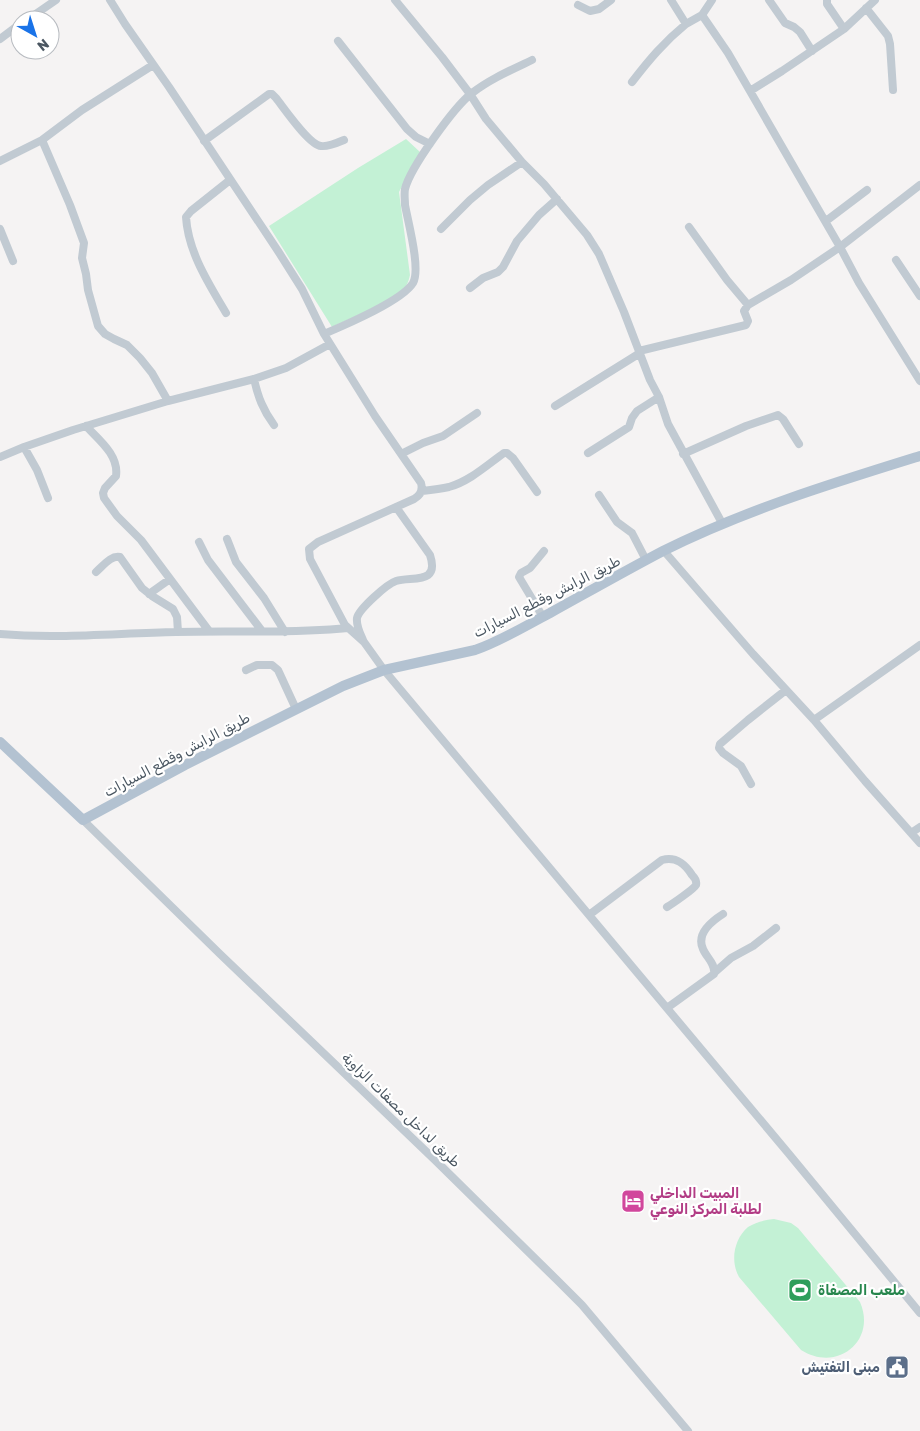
<svg xmlns="http://www.w3.org/2000/svg" width="920" height="1431" viewBox="0 0 920 1431" font-family="Rubik,'Noto Naskh Arabic',sans-serif">
<style>
.green{fill:#c3f1d5}
.lines{fill:none;stroke-linecap:round;stroke-linejoin:round}
.minor{stroke:#c1cad2;stroke-width:8}
.major{stroke:#b3c2d1;stroke-width:10}
.labels{text-anchor:middle;dominant-baseline:central;stroke-width:4.5;stroke-linejoin:round;paint-order:stroke}
.street-label{font-size:14px;fill:#4a5661;stroke:#fff}
.hotel-label{font-size:14px;font-weight:bold;fill:#b23c85;stroke:#fff;text-anchor:start}
.leisure-label{font-size:14px;font-weight:bold;fill:#27864d;stroke:#fff;text-anchor:start}
.service-label{font-size:14px;font-weight:bold;fill:#4e5e75;stroke:#fff;text-anchor:end}
</style>
<rect width="100%" height="100%" fill="#f5f3f3"/>
<path class="green" d="M406,139L420,152L399,192L410,275C409,279 408,283 406,286C392,303 352,317 332,327L269,226L358,168Z
M774,1219L791,1223L798,1228L860,1302C877,1341 837,1373 801,1350L739,1277C730,1261 734,1239 748,1227C756,1222 765,1220 774,1219Z"/>
<g class="lines">
<path class="minor" d="M110,0L125,24L169,87L278,251L302,289L324,334L352,379L375,416L421,483C423,490 421,495 414,499L318,542L309,549L310,559L345,625L364,642L384,670L789,1154L920,1313
M395,0L442,57L470,94L486,119L522,162L544,184L587,235L599,254L624,312L650,380L659,397L668,424L722,523
M671,0L686,24L702,15L728,53L840,247L859,283L920,381
M769,0L785,23L794,27L800,32L812,51
M827,0V4L844,29
M578,5L590,11L599,9L611,0
M866,8L888,36L890,44L893,90
M702,15L712,0
M27,20L56,0
M0,39L20,24
M338,41L407,129L416,137L430,144
M632,82C649,60 664,42 686,24
M750,91L782,71L844,29L875,0
M42,140L70,205L84,243L82,258L86,274L88,290L98,326L105,334L114,339L127,345L140,358L152,373L168,401
M204,141L269,94H272L276,98C284,108 309,145 321,146C328,147 337,143 344,140
M0,161L42,140L82,110L153,65
M826,221L867,190
M689,227L727,280L748,305L791,280L840,247L920,185
M0,229L13,261
M441,229L470,200L488,185L522,162
M896,260L920,296
M470,288L483,278L498,272L503,267L517,241L539,215L557,199
M226,313C209,284 188,252 186,217L191,211L230,180
M324,334C345,325 402,301 413,283C421,269 408,222 405,205C405,200 404,194 405,189C410,168 454,107 472,93C490,79 511,70 532,60
M639,351L746,325L748,321L744,311L748,305
M254,379C258,397 263,410 274,425
M555,406L640,353
M86,426C99,440 119,455 116,476L105,488L103,493L104,498L117,516L141,540L209,631
M24,447L37,470L48,498
M588,453L629,427L632,418L637,411L659,397
M401,454L423,443L443,436L477,413
M683,454L746,426L778,415L783,419L799,444
M0,457L24,447L73,430L168,401L254,379L286,368L330,344
M422,491C431,490 440,489 449,487C470,481 487,465 504,453H507L513,458L537,492
M599,495L617,522L632,533L646,560
M227,539L236,562L264,598L285,632
M199,542L208,560L262,631
M664,551L753,654L814,720L865,781L920,843
M96,572C103,566 111,555 120,557L142,588L152,596L173,609L177,617L178,632
M149,594L170,579
M543,617L519,577L521,573L530,568L544,551
M0,634C58,639 118,633 176,632C233,630 291,634 348,628
M363,640C360,633 356,626 357,618C359,609 387,584 396,581C412,576 440,585 430,555L396,507
M246,670L257,665H272L278,670L296,709
M814,720L920,645
M751,784L741,766L723,753L719,748L720,744L748,720L786,690
M83,820L220,954L435,1160L559,1282L582,1305L688,1431
M911,833L920,827
M589,915L662,860C676,856 685,864 692,875C695,878 697,881 696,885C694,889 672,904 667,907
M715,972L731,958L753,946L776,928
M667,1008L714,974C716,964 706,957 703,949C696,934 712,921 723,914"/>
<path class="major" d="M0,742L83,820L185,765L343,686L384,670L475,650C501,641 525,626 550,613C588,592 625,571 663,551C745,510 833,483 920,456"/>
</g>
<defs>
<g id="hotel-square" transform="scale(1.25)"><rect x="-9" y="-9" width="18" height="18" rx="4" fill="#d1479c" stroke="#fff"/><path d="M-6-4.5h1.5V1H6V5H4.5V3h-9V5H-6ZM-4 0a1.8 1.8 0 1 1 3.6 0ZM.5 0V-2.5h3Q6-2.5 6 0Z" fill="#fff"/></g>
<g id="stadium-square" transform="scale(1.25)"><rect x="-9" y="-9" width="18" height="18" rx="4" fill="#2e9e5b" stroke="#fff"/><path d="M0-5a6.5 5 0 1 0 0 10a6.5 5 0 1 0 0-10ZM-3.5-1.8h7v3.6h-7Z" fill="#fff"/></g>
<g id="civic-square" transform="scale(1.25)"><rect x="-9" y="-9" width="18" height="18" rx="4" fill="#5c6f8a" stroke="#fff"/><path d="M-.6-6.5H3V-4.5H.6V-3L4-1V1h2V6H-6V1h2V-1L-.6-3ZM-1.2 2.5V6h2.4V2.5Z" fill="#fff"/></g>
</defs>
<g fill-rule="evenodd">
<use href="#hotel-square" x="633" y="1201"/>
<use href="#stadium-square" x="800" y="1290"/>
<use href="#civic-square" x="897" y="1367"/>
</g>
<g class="labels">
<g class="street-label">
<text transform="translate(547 597) rotate(-27)">طريق الرابش وقطع السيارات</text>
<text transform="translate(177 755) rotate(-28)">طريق الرابش وقطع السيارات</text>
<text transform="translate(401 1110) rotate(44)">طريق لداخل مصفات الزاوية</text>
</g>
<g class="hotel-label">
<text x="650" y="1193">المبيت الداخلي<tspan x="650" dy="16">لطلبة المركز النوعي</tspan></text>
</g>
<g class="leisure-label">
<text x="818" y="1290">ملعب المصفاة</text>
</g>
<g class="service-label">
<text x="880" y="1367">مبنى التفتيش</text>
</g>
</g>
<g transform="translate(35 35) rotate(141)"><circle r="24" fill="#ffffff" stroke="#b7bbc0"/>
<path d="M0-4L9 19L0 12L-9 19Z" fill="#1a73e8"/>
<text y="-8" font-size="14" font-weight="bold" text-anchor="middle" fill="#4a5661">N</text>
</g>
</svg>
